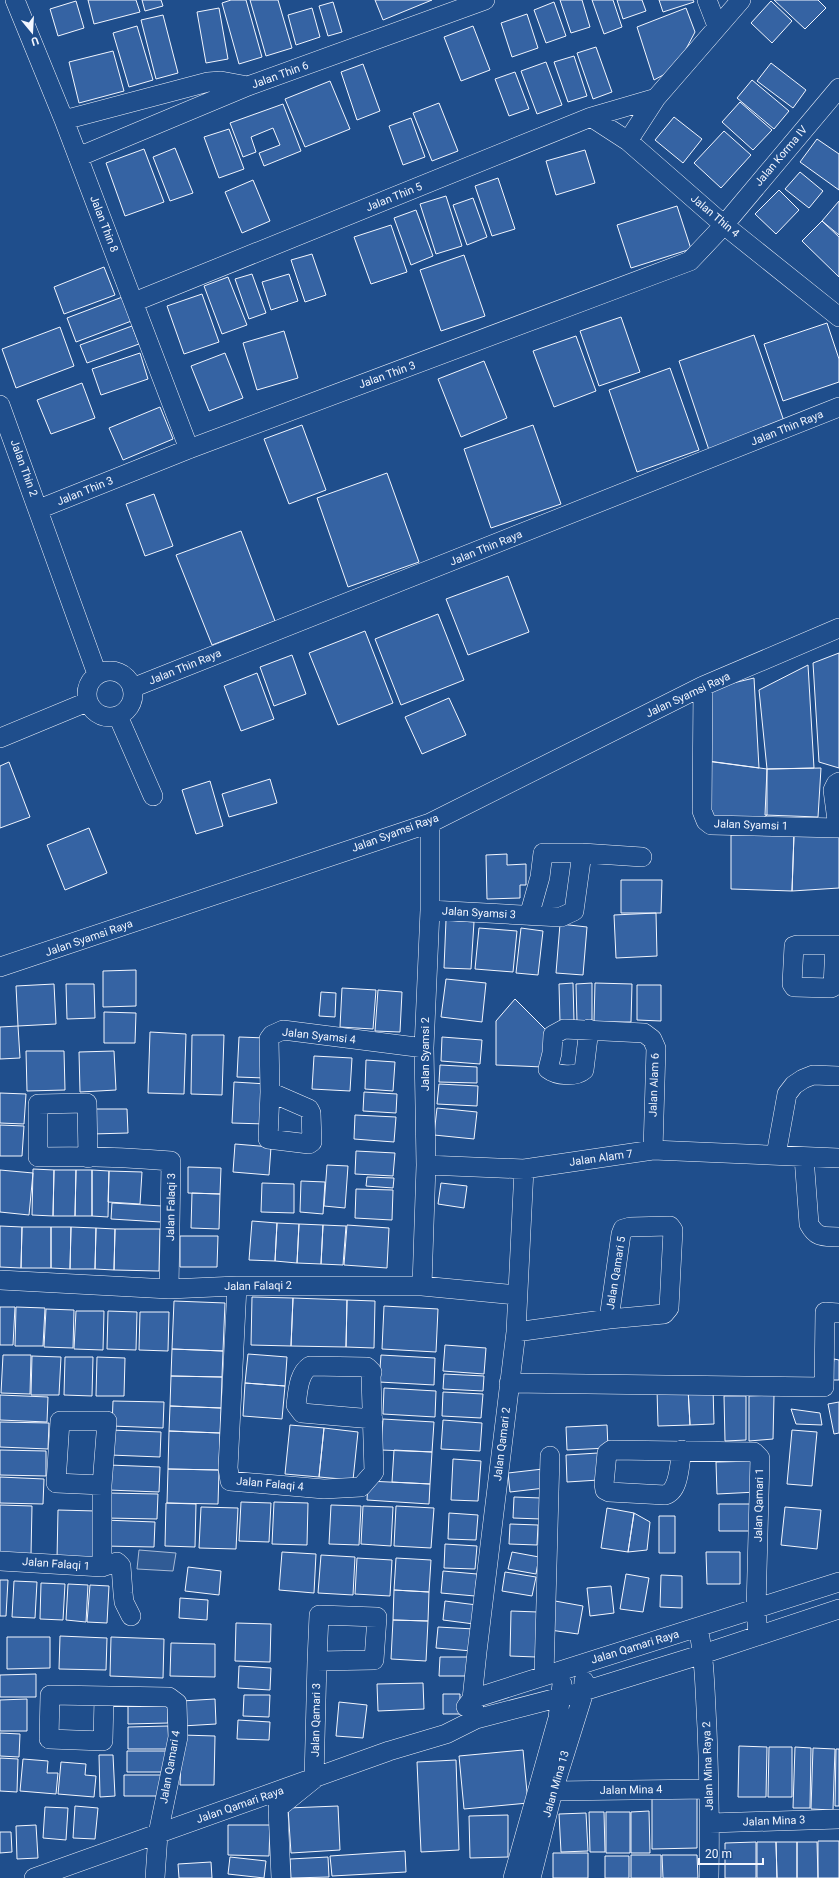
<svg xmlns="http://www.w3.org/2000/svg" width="839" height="1878" viewBox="0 0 839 1878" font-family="Roboto,sans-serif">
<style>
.built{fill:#305b95;stroke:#a8bbd7}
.building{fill:#3563a3;stroke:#f2f6ff}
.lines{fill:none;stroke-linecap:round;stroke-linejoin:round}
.minor-casing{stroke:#f2f6ff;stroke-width:20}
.minor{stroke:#1f4e8c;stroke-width:19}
.labels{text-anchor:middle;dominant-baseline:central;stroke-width:3;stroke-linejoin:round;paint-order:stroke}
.street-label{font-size:11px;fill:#f2f6ff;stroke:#1f4e8c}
</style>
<rect width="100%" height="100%" fill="#1f4e8c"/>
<path class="built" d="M139,1550L176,1553L173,1571L137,1569Z"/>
<path class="building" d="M88,0H136L140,12L94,24Z
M142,0H161L163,6L145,11Z
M231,0H246L262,57L239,64L222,3Z
M250,0H278L292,48L266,56Z
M375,0H432L383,20Z
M560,0H582L590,27L571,33Z
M592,0H613L622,27L604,34Z
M617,0H642L646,11L623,19Z
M659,0H693L694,2L663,12Z
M774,0H818L826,8L805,29Z
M76,1L84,28L58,36L50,9Z
M771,1L792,21L772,43L751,23Z
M333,2L342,32L328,36L319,6Z
M554,2L566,36L546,43L534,10Z
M219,8L228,59L206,63L197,12Z
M312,8L320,37L296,45L288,15Z
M686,8L695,32L676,68L654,80L637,27Z
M527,14L538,48L512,57L501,23Z
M163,15L178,73L156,79L141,20Z
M137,26L153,80L129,87L113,33Z
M473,26L490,70L461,81L444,37Z
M596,47L612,92L593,99L577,53Z
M113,51L124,91L79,103L69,62Z
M574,56L587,96L568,102L554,62Z
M546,62L562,105L537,114L521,71Z
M771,63L806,90L793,108L757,81Z
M363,64L380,111L357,120L341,72Z
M515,72L529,109L509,116L495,79Z
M752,80L789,111L774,129L737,98Z
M330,81L350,129L305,147L285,99Z
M740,102L772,130L753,150L722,122Z
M439,103L458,151L432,161L413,113Z
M283,104L301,151L264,166L259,153L280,145L273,128L251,137L256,152L243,157L230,123Z
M674,117L702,139L683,163L655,140Z
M411,118L425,157L403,165L389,126Z
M229,129L244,169L219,178L204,137Z
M724,131L751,155L721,188L694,163Z
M817,139L839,154V190L800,162Z
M175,148L193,193L170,201L153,157Z
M144,149L164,202L125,216L106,163Z
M585,150L595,183L556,195L546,161Z
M800,172L823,191L809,208L785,189Z
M498,178L515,229L492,236L475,186Z
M253,180L270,221L242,233L225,192Z
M779,190L799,210L776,234L755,214Z
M446,196L462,246L436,254L420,204Z
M473,198L487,237L467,245L453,205Z
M839,201V235L822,221Z
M677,206L691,249L631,268L617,225Z
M416,210L433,256L411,265L394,218Z
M822,221L839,237V277L802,241Z
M391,225L407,272L371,284L354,237Z
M312,254L326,295L305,302L291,260Z
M464,255L485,316L441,331L420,270Z
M104,267L115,295L64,314L54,287Z
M252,274L266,313L249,319L235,279Z
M289,274L298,301L271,310L262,282Z
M228,277L247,325L222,334L204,286Z
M202,294L219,342L184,354L167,306Z
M125,296L134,320L76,342L67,318Z
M621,317L640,372L599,386L580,331Z
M827,323L839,359V382L783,401L764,344Z
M132,326L139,344L87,363L80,345Z
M60,327L74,366L16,388L2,349Z
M284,331L298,378L257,390L243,343Z
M754,335L786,427L710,453L679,361Z
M576,336L596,391L554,407L533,351Z
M140,353L148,379L101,395L92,369Z
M225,353L243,398L209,411L191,366Z
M484,361L507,418L461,437L438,379Z
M670,368L699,450L637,472L609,390Z
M82,383L95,418L51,434L37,400Z
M160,407L173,439L123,460L109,428Z
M302,425L326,490L289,504L264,439Z
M533,425L561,504L491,528L464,449Z
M387,473L419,562L348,587L317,498Z
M154,494L173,546L145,556L126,504Z
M241,531L275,621L212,645L176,555Z
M508,576L529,632L468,655L446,599Z
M438,614L464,680L401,705L375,639Z
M365,631L393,703L338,725L309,653Z
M839,653V768L819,762L813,663Z
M292,655L306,694L274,706L260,667Z
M808,665L814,768L767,769L759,690Z
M257,673L274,719L241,731L224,686Z
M754,678L759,768L706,761L708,689Z
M449,698L466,735L422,754L405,717Z
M701,760L767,769V815L759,821L704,818Z
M9,762L30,817L0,828V766Z
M821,768L818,817L765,815L767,769Z
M270,779L277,803L229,817L222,794Z
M210,781L223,826L196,834L182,790Z
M89,828L107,873L65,890L47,845Z
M794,834L839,836V888L792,891Z
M794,834L792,891L731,889V835Z
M507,854V865L526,864V885H520V898L487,899L486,855Z
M621,880H662L661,913H621Z
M656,913L657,956L616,958L614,915Z
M446,920L474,922L471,969L444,968Z
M560,924L587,927L583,975L556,973Z
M479,928L517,931L513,972L475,969Z
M521,928L543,931L538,975L516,973Z
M136,970V1006L103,1007V971Z
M446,979L486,983L482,1022L441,1017Z
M573,983L574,1021L560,1022L559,984Z
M592,983V1021L577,1022L576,984Z
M595,983L632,984L631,1022H594Z
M54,984L56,1024L18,1026L16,986Z
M66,984H94L95,1018L67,1019Z
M637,985H661V1021L637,1020Z
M342,988L376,990L373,1029L340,1027Z
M378,990L402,992L400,1032L375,1031Z
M321,992L336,993L335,1017L319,1016Z
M515,999L549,1033L543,1067L496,1065V1021Z
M104,1012L136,1013L135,1043H104Z
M18,1026L20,1058L0,1059V1027Z
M150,1032L186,1034L184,1094L148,1093Z
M192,1035H224L222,1095L191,1094Z
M239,1037L266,1038L265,1078L237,1077Z
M442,1037L482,1040L480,1064L441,1061Z
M26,1051H64L65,1090L27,1091Z
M114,1051L116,1090L80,1092L79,1052Z
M314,1056L352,1058L350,1091L312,1089Z
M366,1060L395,1062L393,1091L365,1089Z
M440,1065L477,1067V1083L439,1082Z
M234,1082L267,1084L265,1124L232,1123Z
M439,1084L478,1086L477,1106L437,1104Z
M364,1092L397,1094L396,1113L363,1111Z
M0,1093L26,1094L24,1124L0,1123Z
M437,1108L477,1112L474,1139L434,1135Z
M91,1109H127L128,1133L92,1134Z
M355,1115L396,1117L394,1142L354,1139Z
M0,1125L24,1126L22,1156H0Z
M235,1144L271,1147L269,1175L233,1172Z
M356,1151L395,1153L393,1176L355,1174Z
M327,1165L348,1166L345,1208L324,1206Z
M188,1167L221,1168L220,1194L188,1193Z
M33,1169L54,1170L53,1216L32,1215Z
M0,1170L33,1173L29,1215L0,1212Z
M54,1170H76L75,1216H53Z
M76,1170H92V1216H75Z
M92,1170L109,1171L108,1217L92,1216Z
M109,1171L142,1172L140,1204L108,1202Z
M367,1177L394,1178L393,1188L366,1186Z
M301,1181L325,1182L323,1214L300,1212Z
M262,1183L294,1184V1213L261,1212Z
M441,1183L467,1186L464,1208L438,1204Z
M356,1189L393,1190L392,1220L355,1218Z
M192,1193L220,1194L219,1229L191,1228Z
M112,1203L162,1206L161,1222L111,1219Z
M252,1221L277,1223L275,1261L249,1260Z
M277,1223L299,1224L297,1263L275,1261Z
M299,1224L323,1225L321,1264L297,1263Z
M323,1225L346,1226L343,1265L321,1264Z
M347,1225L389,1228L387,1268L344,1265Z
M0,1226L22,1227L21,1268L0,1267Z
M22,1227H51V1268H21Z
M51,1227H71L70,1269L51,1268Z
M71,1227L96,1228L95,1269H70Z
M96,1228L115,1229L114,1270L95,1269Z
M115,1229H160L159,1271L114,1270Z
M180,1236H218L217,1267H180Z
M252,1297L293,1298L291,1346L251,1345Z
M293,1298L347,1300L346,1347L291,1346Z
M347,1300L375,1301L374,1348L346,1347Z
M174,1301L225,1303L223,1351L172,1349Z
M384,1306L438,1309L436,1352L382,1349Z
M0,1307H15L13,1345H0Z
M16,1307L45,1308L43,1346H15Z
M46,1309L74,1310L73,1348L44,1347Z
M76,1311H104L103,1350L74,1349Z
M108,1311L137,1312L136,1350L107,1349Z
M140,1312H169L168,1351L139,1350Z
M445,1345L486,1348L484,1374L443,1371Z
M172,1349L223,1351L222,1377L171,1376Z
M248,1354L287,1357L285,1386L245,1383Z
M3,1355H31L30,1394L1,1393Z
M381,1355L435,1358L434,1385L379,1382Z
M32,1356L61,1357L59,1395H31Z
M65,1357H93L92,1396L64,1395Z
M97,1357L125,1358L124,1396H96Z
M834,1359L839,1360V1380H831Z
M444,1374L484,1376L483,1391L443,1389Z
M171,1376L222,1377L221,1408L170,1406Z
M245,1383L285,1386L282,1419L243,1416Z
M713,1387L714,1424L690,1425L688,1388Z
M384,1388L436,1391L435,1417L383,1414Z
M688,1388L690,1425L658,1426L657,1389Z
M443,1392L483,1394L481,1418L442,1416Z
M0,1395L48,1397L47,1422L0,1420Z
M774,1395L773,1439L749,1441V1396Z
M724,1396H746V1440L725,1441Z
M113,1401L164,1402L163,1428L112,1426Z
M839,1402V1433L834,1434L828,1404Z
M170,1406L221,1408L220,1433L169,1431Z
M791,1409L820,1413L822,1425L796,1424Z
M383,1419L434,1422L432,1452L381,1450Z
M443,1420L482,1423L480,1451L441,1449Z
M0,1422L49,1423L48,1449L0,1447Z
M290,1425L324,1428L319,1477L285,1474Z
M607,1425L608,1448L567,1450L566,1427Z
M324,1428L358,1432L353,1480L319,1477Z
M111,1430L161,1432L160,1457L110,1455Z
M792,1430L817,1432L812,1486L787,1484Z
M169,1431L220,1433L219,1470L168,1469Z
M0,1450L46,1451V1476L0,1475Z
M394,1450L432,1452L430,1484L392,1482Z
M598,1453L599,1480L567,1482L566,1455Z
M453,1459L481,1461L478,1501L451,1500Z
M756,1461L757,1492L717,1494L716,1462Z
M109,1465L160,1467L159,1492L108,1490Z
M168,1469L219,1470L218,1504L167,1503Z
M543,1469L545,1488L510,1492L508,1473Z
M0,1477L44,1479L43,1504L0,1503Z
M368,1481L430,1484L429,1504L367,1500Z
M107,1493L158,1494L157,1519L106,1518Z
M514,1497L541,1498V1519L513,1518Z
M241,1502L271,1503L269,1542L239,1541Z
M274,1502L308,1503L307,1545L272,1544Z
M166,1503L196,1504L195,1547L165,1546Z
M719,1504H755V1531H719Z
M0,1505L32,1506L31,1555L0,1554Z
M331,1505L361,1506L359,1545L329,1544Z
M363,1506L393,1507L391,1546L361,1544Z
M396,1506L434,1508L431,1548L394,1546Z
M201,1507L238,1508L236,1549L199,1548Z
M785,1507L821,1510L817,1549L781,1545Z
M607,1508L634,1513L628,1552L601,1548Z
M58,1510L96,1511L95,1560L57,1559Z
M449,1513L478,1515L476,1540L448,1539Z
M634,1513L650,1522L647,1550L628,1552Z
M659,1516H675V1553H659Z
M104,1520L155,1522L154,1547L104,1546Z
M510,1524L538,1525L537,1545L509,1544Z
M445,1544L477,1546L475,1569L444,1568Z
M282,1552L316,1554L314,1593L279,1590Z
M512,1552L539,1557L536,1574L508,1569Z
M706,1552H740V1584H707Z
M321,1555L355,1557L353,1595L318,1593Z
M357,1558L392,1560L390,1596L355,1594Z
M396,1558L431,1560L429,1592L394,1590Z
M188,1567L221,1571L219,1595L185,1591Z
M443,1571L477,1574L475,1596L441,1593Z
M505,1572L536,1577L532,1596L502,1591Z
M626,1574L649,1578L643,1612L620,1609Z
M661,1575L682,1576V1608L660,1607Z
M0,1580H8L6,1616H0Z
M14,1581L37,1582L35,1618L12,1617Z
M41,1583L65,1584L63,1620L40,1619Z
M68,1584L88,1585L86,1622L66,1620Z
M90,1585L109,1586L107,1623L87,1622Z
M611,1586L614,1613L590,1616L587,1588Z
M394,1590L429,1592L428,1621L393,1620Z
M180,1598L208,1600L207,1620L179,1618Z
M445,1601L477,1605L474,1624L443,1620Z
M555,1601L583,1606L578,1634L550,1630Z
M511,1611L538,1612L536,1657L510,1656Z
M393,1620L428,1621L426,1661L391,1659Z
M236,1623L271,1624L270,1662L235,1661Z
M438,1627L474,1629L472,1651L436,1648Z
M60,1636L107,1638L106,1670L59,1669Z
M7,1637H50V1668L7,1669Z
M111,1637L164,1639L163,1678L110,1676Z
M171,1643L215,1644V1677L170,1676Z
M440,1657H471V1676H439Z
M239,1666L271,1668L270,1690L238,1688Z
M36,1674V1697H0V1675Z
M423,1683L424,1709L378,1711L377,1684Z
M443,1694H460V1714H443Z
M244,1695H270L269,1717L243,1716Z
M27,1699V1731H0V1700Z
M215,1699L216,1724L182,1726L181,1701Z
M339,1702L367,1705L363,1738L336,1736Z
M128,1703H168V1723L128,1724Z
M238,1720L270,1722L269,1740L237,1739Z
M168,1726L169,1749H128V1727Z
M0,1733L20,1734L19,1757L0,1756Z
M182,1735L215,1736L214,1785H180Z
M739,1746L767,1747L766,1797H738Z
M769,1747H792V1797H768Z
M795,1747L811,1748L810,1808H793Z
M813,1748L835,1749L833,1810L811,1809Z
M836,1749H839V1806H835Z
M523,1750L528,1803L464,1809L459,1756Z
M127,1751H168V1772H127Z
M99,1755H113L115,1796L100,1797Z
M0,1758L18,1759L17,1792L0,1791Z
M23,1759L48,1761L47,1773H58L56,1794L20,1791Z
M456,1760L459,1850L421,1852L417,1762Z
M61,1762L86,1764L85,1775L96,1776L94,1797L58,1794Z
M124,1775H165V1796H124Z
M697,1794V1848L652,1849V1795Z
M75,1806L98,1808L95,1839L73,1838Z
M338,1806L340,1850L291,1853L288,1808Z
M45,1807L68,1808L66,1840L43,1838Z
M649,1811L650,1853H631V1812Z
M589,1812H604L605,1852H590Z
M606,1812H630V1853H606Z
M586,1813L588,1851L561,1852L559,1814Z
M508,1815V1857L470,1858L469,1816Z
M36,1825L38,1858L17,1859L16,1826Z
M228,1825H270L269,1856L228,1855Z
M0,1832H11L12,1852L0,1853Z
M818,1841H839V1878H818Z
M756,1842V1878H725V1843Z
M757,1842H776L777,1878H757Z
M776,1842H797V1878H777Z
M797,1842H817L818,1878H797Z
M405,1851L406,1872L332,1876L330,1856Z
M553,1853H588V1878H553Z
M631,1855H661V1878H631Z
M662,1855H697L698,1878H663Z
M605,1856H629V1878H605Z
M230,1857L266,1861L264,1878L228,1874Z
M328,1857L329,1877L291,1878L290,1859Z
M211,1862L212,1878H179L178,1864Z"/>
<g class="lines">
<g class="minor-casing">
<path id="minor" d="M15,0L64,120L189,449
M707,0L717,26
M591,117L628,141L724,225L839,317
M64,120L208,82L221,81L248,86
M628,141L656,98L741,0
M78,157L248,86L485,0
M134,302L591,117L656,98
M0,405L97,674
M39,509L189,449L690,261L724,225L839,88
M87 694a23 23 0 1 1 46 0a23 23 0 1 1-46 0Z
M703,686L702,811L706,821L711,825L839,828
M132,688L839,407
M118,716L153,796
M0,738L87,702
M838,828L833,790L836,784L839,782
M582,853L642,857
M430,910L561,917L574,911L582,853H543L540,877L529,916
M835,945L833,987L831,988L794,987L792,984L794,946L797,945H839
M0,967L430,823L703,686L839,628
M589,1029L584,1070C576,1077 557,1076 548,1069L552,1053L553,1035L564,1029L644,1033L652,1039L656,1048L653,1150
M270,1092L309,1109L311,1113L312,1142L309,1144L268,1139L270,1092L269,1039L272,1035L283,1030L424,1048
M776,1155L787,1094L794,1085L803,1079L813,1075L839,1076
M804,1157L809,1224C817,1239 824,1236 839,1237
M88,1158L87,1103L38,1104V1157C82,1156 127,1157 171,1161L169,1289
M426,1165L524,1169L653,1150L839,1158
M0,1280L169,1289L237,1286H422L517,1295
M237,1286L228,1468L230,1481L324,1489L361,1487L374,1472L371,1376L372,1372L367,1367L310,1366C298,1374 298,1392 296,1405L302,1413L373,1419
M422,1286L426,1165L424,1048L430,910V823
M516,1332L609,1319L664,1314L669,1308L673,1230L670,1226L630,1227L623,1229L621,1234L609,1319
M509,1383L824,1387L825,1312L839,1313
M682,1450C679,1464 680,1491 665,1495L609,1492L605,1490L604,1484L607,1453L611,1450L754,1452L760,1458L756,1609L758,1636
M0,1561L102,1567V1485L107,1421H60L56,1483L102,1485
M102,1567L117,1562L121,1566L123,1593L124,1602L131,1616
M698,1627C705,1660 705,1694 707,1728C709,1778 710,1828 709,1878
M544,1675L550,1456
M104,1697L103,1741L49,1739L50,1695L169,1697L177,1703L178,1737L158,1834L155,1878
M466,1707L472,1699L839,1582
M476,1719L472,1699L477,1652L516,1332L524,1169
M553,1791L709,1789
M710,1823L839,1819
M34,1878L389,1751L446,1734L476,1719L584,1691L703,1654L839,1609
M281,1878L278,1808L314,1779L317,1661L374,1660L377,1617L319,1615L317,1661
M513,1878L558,1718L562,1684
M531,1878L553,1791L583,1695L584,1681"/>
</g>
<use href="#minor" class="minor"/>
</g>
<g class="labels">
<g class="street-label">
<text transform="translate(280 75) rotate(-20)">Jalan Thin 6</text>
<text transform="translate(781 156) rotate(-50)">Jalan Korma IV</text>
<text transform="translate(394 197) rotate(-22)">Jalan Thin 5</text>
<text transform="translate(715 216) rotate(40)">Jalan Thin 4</text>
<text transform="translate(104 224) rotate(69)">Jalan Thin 8</text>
<text transform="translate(387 375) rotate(-20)">Jalan Thin 3</text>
<text transform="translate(787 428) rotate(-22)">Jalan Thin Raya</text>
<text transform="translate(24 468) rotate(70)">Jalan Thin 2</text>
<text transform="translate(85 491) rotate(-22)">Jalan Thin 3</text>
<text transform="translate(486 548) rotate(-22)">Jalan Thin Raya</text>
<text transform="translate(185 667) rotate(-22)">Jalan Thin Raya</text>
<text transform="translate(688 695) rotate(-25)">Jalan Syamsi Raya</text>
<text transform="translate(751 825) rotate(2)">Jalan Syamsi 1</text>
<text transform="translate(395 833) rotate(-20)">Jalan Syamsi Raya</text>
<text transform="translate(479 913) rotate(3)">Jalan Syamsi 3</text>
<text transform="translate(89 938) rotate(-19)">Jalan Syamsi Raya</text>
<text transform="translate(319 1036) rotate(6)">Jalan Syamsi 4</text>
<text transform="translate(425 1054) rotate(-90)">Jalan Syamsi 2</text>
<text transform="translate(654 1085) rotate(-88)">Jalan Alam 6</text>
<text transform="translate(601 1158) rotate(-8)">Jalan Alam 7</text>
<text transform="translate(171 1207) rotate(-89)">Jalan Falaqi 3</text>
<text transform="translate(616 1273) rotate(-81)">Jalan Qamari 5</text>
<text transform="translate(258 1286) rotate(-1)">Jalan Falaqi 2</text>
<text transform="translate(502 1444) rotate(-83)">Jalan Qamari 2</text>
<text transform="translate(270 1484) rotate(5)">Jalan Falaqi 4</text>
<text transform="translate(759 1505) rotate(-89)">Jalan Qamari 1</text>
<text transform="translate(56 1564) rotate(4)">Jalan Falaqi 1</text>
<text transform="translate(635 1647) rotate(-17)">Jalan Qamari Raya</text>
<text transform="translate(316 1720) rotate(-89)">Jalan Qamari 3</text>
<text transform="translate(708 1766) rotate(-92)">Jalan Mina Raya 2</text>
<text transform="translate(170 1767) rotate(-80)">Jalan Qamari 4</text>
<text transform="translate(556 1784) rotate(-74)">Jalan Mina 13</text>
<text transform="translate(631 1790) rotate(-1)">Jalan Mina 4</text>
<text transform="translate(240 1805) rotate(-19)">Jalan Qamari Raya</text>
<text transform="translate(774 1821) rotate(-2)">Jalan Mina 3</text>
</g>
</g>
<g transform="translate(32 32) rotate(162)" stroke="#1f4e8c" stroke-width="3" paint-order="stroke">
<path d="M0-3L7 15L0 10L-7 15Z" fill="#f2f6ff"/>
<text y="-6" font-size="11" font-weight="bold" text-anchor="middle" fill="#f2f6ff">U</text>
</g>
<path d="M699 1858v6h64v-6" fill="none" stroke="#f2f6ff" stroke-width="2"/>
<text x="705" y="1858" font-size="12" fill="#f2f6ff" stroke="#1f4e8c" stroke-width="3" paint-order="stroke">20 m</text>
</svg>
